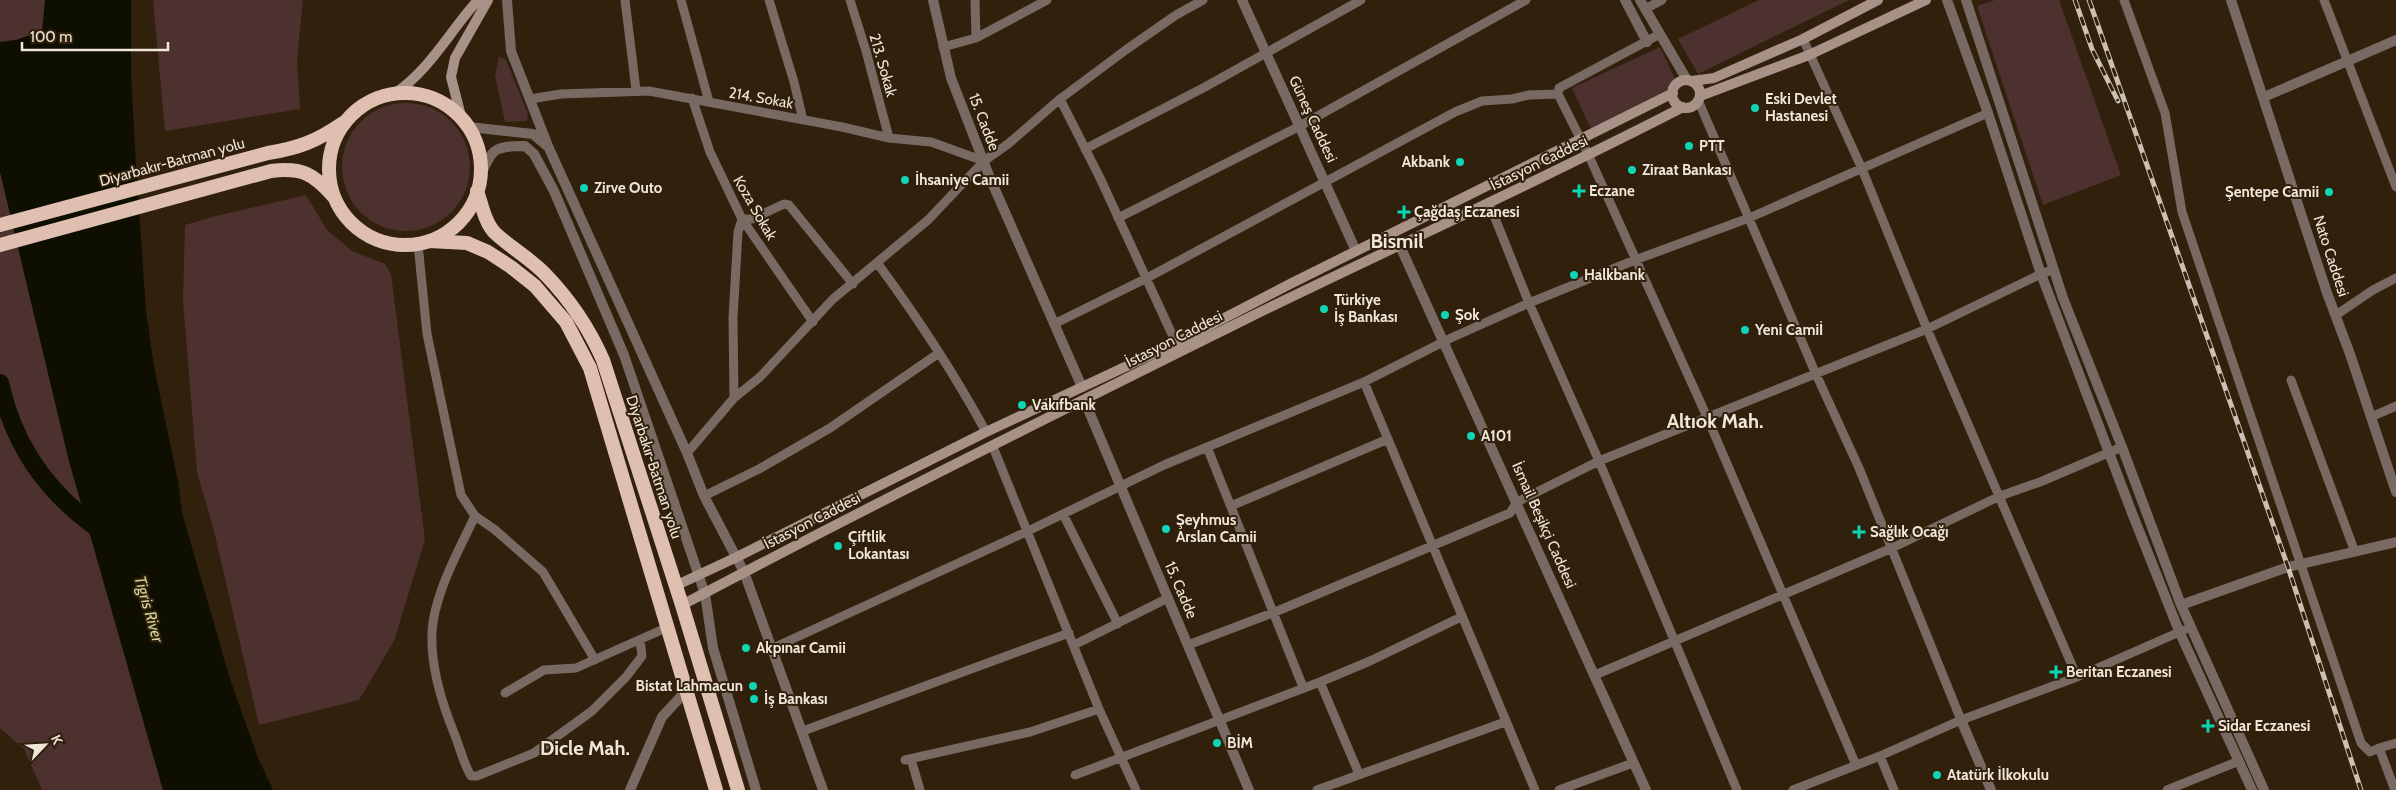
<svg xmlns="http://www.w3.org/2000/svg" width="2396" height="790" viewBox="0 0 2396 790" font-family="Cabin,sans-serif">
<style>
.green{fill:#4d312e}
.water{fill:#0e0f00}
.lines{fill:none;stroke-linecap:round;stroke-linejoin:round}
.river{stroke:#0e0f00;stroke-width:18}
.minor{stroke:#786a63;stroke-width:9}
.tertiary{stroke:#786a63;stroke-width:10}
.secondary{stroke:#a89287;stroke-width:10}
.trunk{stroke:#debfb0;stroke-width:14}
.rail-casing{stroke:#ccc0b2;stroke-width:5}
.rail{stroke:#30200c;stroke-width:3;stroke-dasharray:9;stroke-linecap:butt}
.poi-dot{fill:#0dd5b5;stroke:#30200c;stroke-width:2}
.labels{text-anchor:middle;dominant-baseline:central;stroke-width:4;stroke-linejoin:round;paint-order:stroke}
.street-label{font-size:15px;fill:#f1e6da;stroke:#30200c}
.poi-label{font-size:15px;font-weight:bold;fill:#f1e6da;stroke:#30200c;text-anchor:start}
.water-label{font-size:16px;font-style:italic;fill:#d2d79e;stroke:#30200c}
.district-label{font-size:20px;font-weight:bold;fill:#f1e6da;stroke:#30200c}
</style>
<rect width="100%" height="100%" fill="#30200c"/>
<path class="green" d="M0,0H45L43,31L16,40L0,42Z
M153,0H303L297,60L300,109L165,131Z
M1759,0H1849L1698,74L1678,39Z
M1995,0H2059L2121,175L2043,205L1977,6Z
M1660,47L1675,79L1665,91L1591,129L1572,88Z
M499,56L506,60L528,114L527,121L505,122L495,76Z
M342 167a64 64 0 1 1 128 0a64 64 0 1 1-128 0Z
M0,172L69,461L163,790H42L24,749L0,728Z
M306,195L327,230L352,251L385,264L391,274L425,540L394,641L359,700L259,725L214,531L197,472L183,301L185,225L216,216Z"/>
<path class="water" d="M45,0H131V74L136,166L146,311L154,367L178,481L182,513L230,679L258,758L273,790H163L69,461L0,172V42L16,40L42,31Z"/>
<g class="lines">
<path class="river" d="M0,383C14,448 51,498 106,534"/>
<path class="minor" d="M625,0L636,90
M681,0L709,102
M769,0L794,82L803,120
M850,0L866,51L889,138
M975,0L976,38
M2124,0L2165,113L2182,212L2361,743L2370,752L2379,748L2395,790
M2324,0L2396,187
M1645,9L1662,0
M1660,34L1559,88L1558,94L1589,156L1707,417L1856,765
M1803,39L1862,169L1927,329L2077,677
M943,47L976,38L1047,0
M692,98L710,152L742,219L813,322
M530,99L561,94L649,91L842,127L889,138L931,142L984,161
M1060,99L1100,178L1176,343
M1698,100L1815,372L1859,468L1961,720
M1085,149L1205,87L1361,0
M1489,203L1529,303L1599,461L1737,790
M1118,218L1298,127L1526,0
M418,244L427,334L461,495L475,516L494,529L543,572L595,660
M878,264C917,317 954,373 986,432
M2336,315L2373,290L2396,278
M1054,324L1147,278L1455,112L1482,101L1512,99L1529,95L1558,94
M2291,380L2355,552
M1364,382L1535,790
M734,398L733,318L738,232L742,219H752L784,204L789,205L853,284
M2371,417L2396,406
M993,447L1099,709L1136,790
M1207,447L1303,687
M687,453L734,398L760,377L833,299L928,220L984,161L1008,144L1060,99L1127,49L1176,15L1203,0
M704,496L759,469L830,428L939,353
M1231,506L1388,439
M1063,514L1118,624
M475,516C459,550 439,585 433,622C428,658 441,701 454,733C460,747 463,763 471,776H477L534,753L592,711L626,677L642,656L640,640
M1074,645L1168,598
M1188,645L1275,612L1510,513L1517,502L1599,461L1927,329L2041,274L2052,270
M773,648L1028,531L1164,465L1364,382L1451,338L1529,303L1635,260L1749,218L1988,113
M1595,675L1892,548L2000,496L2040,482L2122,447
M1320,682L1359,774
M505,693L544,670L576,668L668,627
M803,731L1069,633
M2379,748L2396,743
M1880,756L1894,790
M911,759L920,790
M905,760L1030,732L1099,709
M1075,775L1320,682L1370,661L1461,617
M1317,790L1505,722
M1559,790L1633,763
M1793,790L1880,756L1961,720L2077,677L2184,630
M2167,790L2239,761"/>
<path class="tertiary" d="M507,0L511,51L548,146L687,453L704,496L744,572L823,790
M933,0L951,78L990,178L1082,387
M1242,0L1356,251
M1625,0L1647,42
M1640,0L1687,80
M1947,0L1988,113L2041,274L2132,513L2179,631L2252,790
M1966,0L2063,298L2122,447L2181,605L2264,790
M2231,0L2327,293L2350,354L2396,492
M2264,97L2396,40
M469,127L533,134L547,146
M481,175C492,148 495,146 525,146L534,154L554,191L624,355L705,594L713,648L756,790
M1400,246L1646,790
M1085,402L1249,790
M2181,605L2288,567L2396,542
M1961,720L1991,790
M630,790L662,717L686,691"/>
<path class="secondary" d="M1672 94a14 14 0 1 1 28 0a14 14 0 1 1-28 0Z
M1692,81L1714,78L1803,39L1878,0
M394,94C430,70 449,32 478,0
M1700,96L1809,55L1926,0
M462,120L451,77L455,58L488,0
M675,586L737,557L986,432L1176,343L1290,284L1673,93
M682,605C869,506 1059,412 1248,318C1393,247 1540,181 1683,107"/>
<path class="trunk" d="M329 169a76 76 0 1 1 152 0a76 76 0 1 1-152 0Z
M477,191C482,205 485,223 495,233C511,248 531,259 546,275C570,300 589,328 603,360L682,605L738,790
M0,225L268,153C299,148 317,141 343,123
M429,241L467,243L488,252L511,267L535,286L566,322L590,368L716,790
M0,245L271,171C302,167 314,174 334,197"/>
<g class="rail-casing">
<path id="rail" d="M2075,0L2092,49L2118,101
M2089,0L2288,567L2361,790"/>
</g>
<use href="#rail" class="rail"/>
</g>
<g class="poi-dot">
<circle cx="1755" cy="108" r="5"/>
<circle cx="1689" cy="146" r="5"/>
<circle cx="1460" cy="162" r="5"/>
<circle cx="1632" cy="170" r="5"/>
<circle cx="905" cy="180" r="5"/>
<circle cx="584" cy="188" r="5"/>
<path d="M1576.5 183.5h5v5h5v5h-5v5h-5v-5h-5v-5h5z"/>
<circle cx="2329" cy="192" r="5"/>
<path d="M1401.5 204.5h5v5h5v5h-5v5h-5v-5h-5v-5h5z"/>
<circle cx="1574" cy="275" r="5"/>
<circle cx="1324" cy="309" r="5"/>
<circle cx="1445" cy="315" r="5"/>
<circle cx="1745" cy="330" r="5"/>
<circle cx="1022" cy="405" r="5"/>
<circle cx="1471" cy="436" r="5"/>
<circle cx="1166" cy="529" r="5"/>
<path d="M1856.5 524.5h5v5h5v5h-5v5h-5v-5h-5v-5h5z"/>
<circle cx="838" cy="546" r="5"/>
<circle cx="746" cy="648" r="5"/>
<path d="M2053.5 664.5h5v5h5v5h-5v5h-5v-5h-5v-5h5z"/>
<circle cx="753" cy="686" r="5"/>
<circle cx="754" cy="699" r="5"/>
<path d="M2205.5 718.5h5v5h5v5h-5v5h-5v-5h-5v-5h5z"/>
<circle cx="1217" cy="743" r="5"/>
<circle cx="1937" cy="775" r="5"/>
</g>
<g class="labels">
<g class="street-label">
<text transform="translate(883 65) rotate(74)">213. Sokak</text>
<text transform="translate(761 98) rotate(10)">214. Sokak</text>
<text transform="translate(1313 119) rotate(65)">Güneş Caddesi</text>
<text transform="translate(984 122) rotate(69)">15. Cadde</text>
<text transform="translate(172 162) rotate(-15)">Diyarbakır-Batman yolu</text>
<text transform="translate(1539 163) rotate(-26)">İstasyon Caddesi</text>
<text transform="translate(755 208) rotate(60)">Koza Sokak</text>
<text transform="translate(2331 256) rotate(72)">Nato Caddesi</text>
<text transform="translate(1174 339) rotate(-27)">İstasyon Caddesi</text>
<text transform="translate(654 467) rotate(72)">Diyarbakır-Batman yolu</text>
<text transform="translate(812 521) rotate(-27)">İstasyon Caddesi</text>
<text transform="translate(1544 525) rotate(66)">İsmail Beşikçi Caddesi</text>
<text transform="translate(1181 590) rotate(67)">15. Cadde</text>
</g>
<g class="poi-label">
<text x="1765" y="99">Eski Devlet<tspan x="1765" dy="17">Hastanesi</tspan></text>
<text x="1699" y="146">PTT</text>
<text x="1450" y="162" text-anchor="end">Akbank</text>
<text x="1642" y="170">Ziraat Bankası</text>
<text x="915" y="180">İhsaniye Camii</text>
<text x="594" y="188">Zirve Outo</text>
<text x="1589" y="191">Eczane</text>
<text x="2319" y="192" text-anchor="end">Şentepe Camii</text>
<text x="1414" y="212">Çağdaş Eczanesi</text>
<text x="1584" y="275">Halkbank</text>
<text x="1334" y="300">Türkiye<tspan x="1334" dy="17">İş Bankası</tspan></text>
<text x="1455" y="315">Şok</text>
<text x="1755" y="330">Yeni Camiİ</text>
<text x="1032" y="405">Vakıfbank</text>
<text x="1481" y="436">A101</text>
<text x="1176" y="520">Şeyhmus<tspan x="1176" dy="17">Arslan Camii</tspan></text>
<text x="1870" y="532">Sağlık Ocağı</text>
<text x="848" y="537">Çiftlik<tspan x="848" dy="17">Lokantası</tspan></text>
<text x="756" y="648">Akpınar Camii</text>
<text x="2066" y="672">Beritan Eczanesi</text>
<text x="743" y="686" text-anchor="end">Bistat Lahmacun</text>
<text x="764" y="699">İş Bankası</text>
<text x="2218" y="726">Sidar Eczanesi</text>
<text x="1227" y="743">BİM</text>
<text x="1947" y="775">Atatürk İlkokulu</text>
</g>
<g class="water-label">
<text transform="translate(149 609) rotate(74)">Tigris River</text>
</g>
<g class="district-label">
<text x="1397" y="241">Bismil</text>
<text x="1715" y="421">Altıok Mah.</text>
<text x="585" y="748">Dicle Mah.</text>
</g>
</g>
<g transform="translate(45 745) rotate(65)" stroke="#30200c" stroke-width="4" paint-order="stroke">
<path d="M0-4L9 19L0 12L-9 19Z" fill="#f1e6da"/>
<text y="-8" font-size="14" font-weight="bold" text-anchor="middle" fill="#f1e6da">K</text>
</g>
<path d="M22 42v8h146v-8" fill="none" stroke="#f1e6da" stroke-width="2.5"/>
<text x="30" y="42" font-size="15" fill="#f1e6da" stroke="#30200c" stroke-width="4" paint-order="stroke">100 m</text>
</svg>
